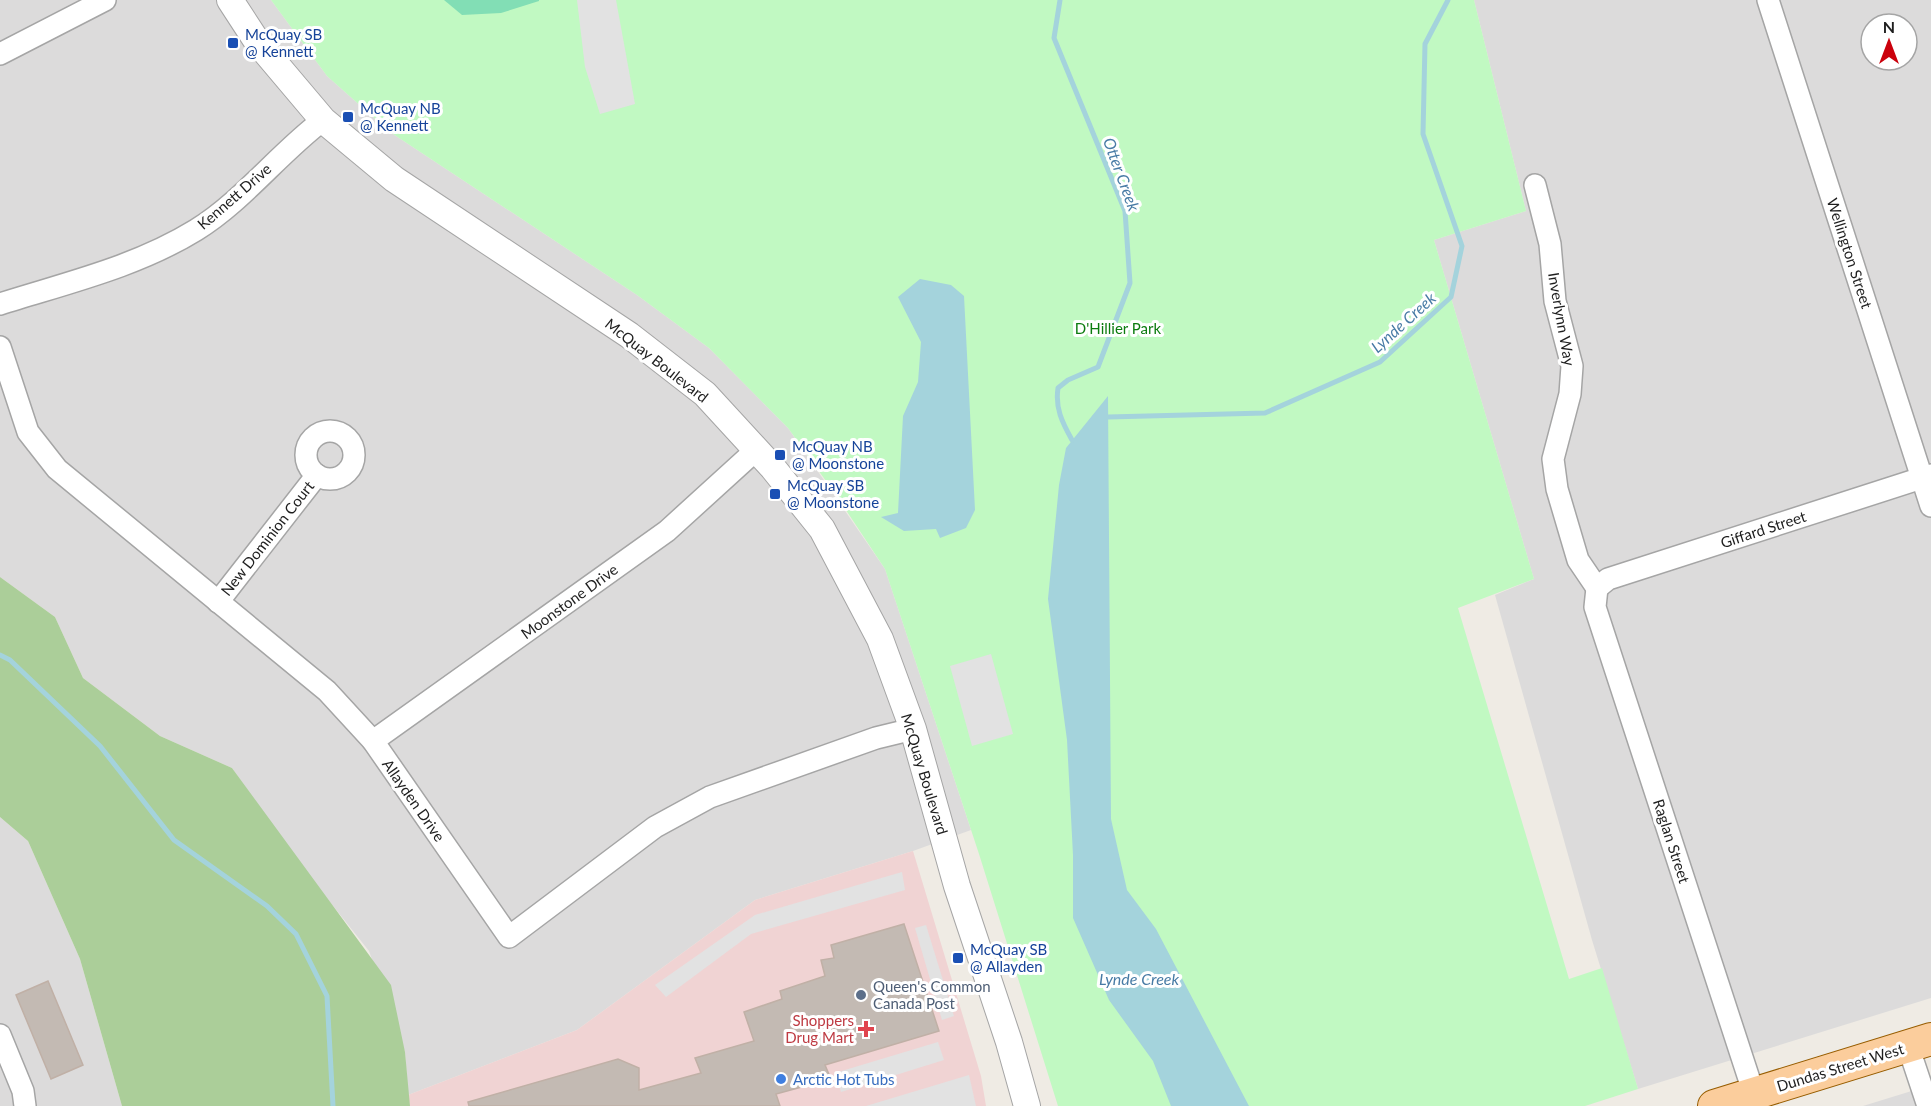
<svg xmlns="http://www.w3.org/2000/svg" width="1931" height="1106" font-family="Lato,sans-serif">
<rect width="100%" height="100%" fill="#efebe4"/>
<!-- residential -->
<g fill="#dcdbdb" fill-rule="evenodd">
<polygon points="0,0 271,0 327,76 390,132 637,295 709,348 788,428 885,569 971,830 913,851 755,900 577,1030 408,1095 405,1052 369,951 302,867 232,768 160,736 83,678 55,617 0,577"/>
<path d="M1474,0H1931V998L1638,1089L1592,940L1495,595L1534,579L1434,240L1526,211ZM1871,24H1907V60H1871Z"/>
<polygon points="0,817 28,841 80,959 122,1106 0,1106"/>
<polygon points="1931,1085 1931,1106 1863,1106"/>
</g>
<!-- commercial -->
<polygon fill="#f0d3d3" points="913,851 981,1076 986,1106 410,1106 408,1095 577,1030 755,900"/>
<!-- forest -->
<polygon fill="#abce99" points="0,577 55,617 83,678 160,736 232,768 391,985 405,1052 410,1106 122,1106 80,959 28,841 0,817"/>
<!-- park -->
<polygon fill="#c1f9c2" points="271,0 1474,0 1526,211 1434,240 1534,579 1458,608 1569,979 1602,968 1638,1089 1585,1106 1058,1106 979,854 885,569 836,495 788,428 709,348 637,295 390,132 327,76"/>
<!-- pitch -->
<polygon fill="#82deb5" points="444,0 539,0 539,1 501,13 462,15"/>
<!-- parking -->
<g fill="#e2e2e2">
<polygon points="577,0 616,0 635,104 600,114 585,67"/>
<polygon points="991,654 1013,734 972,746 950,666"/>
<polygon points="902,872 905,890 751,934 666,997 655,985 755,915"/>
<polygon points="926,925 954,1016 942,1020 915,928"/>
<polygon points="938,1042 944,1060 841,1092 835,1073"/>
<polygon points="969,1075 976,1106 866,1106"/>
</g>
<!-- water -->
<g fill="#a4d3dc">
<polygon points="920,279 951,285 964,296 975,510 966,528 940,538 936,529 904,531 881,517 898,513 903,416 918,382 921,342 898,297"/>
<polygon points="1108,396 1111,819 1127,890 1156,929 1249,1106 1171,1106 1153,1061 1109,1000 1073,918 1073,855 1067,740 1048,599 1059,485 1066,448"/>
</g>
<g fill="none" stroke-linecap="round" stroke-linejoin="round">
<!-- stream -->
<g stroke="#a4d3dc" stroke-width="5">
<path d="M1060,0L1054,38L1125,211L1130,283L1098,367L1068,380L1058,388C1055,408 1062,422 1072,440"/>
<polyline points="1108,417 1265,413 1380,362 1451,297 1462,246 1423,134 1425,44 1448,0"/>
<polyline points="0,655 10,660 100,746 174,840 267,906 296,934 327,996 333,1106"/>
</g>
</g>
<!-- building -->
<g fill="#c3bab3" stroke="#c0b0a6" stroke-width="1.5">
<polygon points="904,924 939,1031 825,1065 831,1079 776,1094 780,1106 469,1106 468,1102 618,1059 639,1068 639,1090 701,1073 695,1058 754,1041 744,1012 782,999 780,991 825,976 821,960 834,958 831,945"/>
<polygon points="48,981 83,1065 51,1079 16,995"/>
</g>
<g fill="none" stroke-linecap="round" stroke-linejoin="round">
<defs>
<g id="minor">
<polyline points="1768,0 1931,506"/>
<polyline points="0,54 105,0"/>
<polyline points="1535,185 1550,244 1555,301 1572,366 1570,394 1553,459 1557,489 1578,560 1597,588"/>
<path d="M0,304C66,283 136,267 196,230C243,201 278,154 323,120"/>
<polyline points="0,347 28,432 57,469 327,691 373,741 509,937 655,827 710,797 876,738 913,729"/>
<circle cx="330" cy="455" r="24"/>
<polyline points="1597,588 1595,607 1754,1094"/>
<polyline points="1597,588 1608,579 1931,475"/>
<polyline points="218,602 317,475"/>
<polyline points="373,741 667,531 756,450"/>
<polyline points="0,1035 23,1091 25,1106"/>
<polyline points="1908,1046 1928,1106"/>
</g>
<polyline id="tertiary" points="230,0 258,43 323,120 394,179 629,335 705,394 773,468 822,529 880,639 913,729 957,886 1009,1042 1027,1106"/>
<polyline id="primary" points="1714,1106 1931,1039"/>
</defs>
<!-- minor casing -->
<use href="#minor" stroke="#a5a5a5" stroke-width="24"/>
<!-- tertiary casing -->
<use href="#tertiary" stroke="#a5a5a5" stroke-width="28"/>
<!-- primary casing -->
<use href="#primary" stroke="#975d01" stroke-width="34"/>
<!-- minor -->
<use href="#minor" stroke="#fff" stroke-width="21"/>
<!-- tertiary -->
<use href="#tertiary" stroke="#fff" stroke-width="26"/>
<!-- primary -->
<use href="#primary" stroke="#fbcd9c" stroke-width="32"/>
</g>
<!-- markers -->
<g fill="#1a4fb4" stroke="#fff" stroke-width="2">
<rect x="227" y="37" width="12" height="12" rx="3"/>
<rect x="342" y="111" width="12" height="12" rx="3"/>
<rect x="774" y="449" width="12" height="12" rx="3"/>
<rect x="769" y="488" width="12" height="12" rx="3"/>
<rect x="952" y="952" width="12" height="12" rx="3"/>
</g>
<circle fill="#5c6f8a" stroke="#fff" stroke-width="2" cx="861" cy="995" r="6"/>
<path fill="#e0444e" stroke="#fff" stroke-width="2" d="M863 1020h6v6h6v6h-6v6h-6v-6h-6v-6h6z"/>
<circle fill="#3f7fe0" stroke="#fff" stroke-width="2" cx="781" cy="1079" r="6"/>
<g text-anchor="middle" dominant-baseline="central" stroke-width="6" stroke-linejoin="round" paint-order="stroke">
<!-- transit labels -->
<g font-size="15" fill="#164399" stroke="#fff" text-anchor="start">
<text x="245" y="34">McQuay SB<tspan x="245" dy="17">@ Kennett</tspan></text>
<text x="360" y="108">McQuay NB<tspan x="360" dy="17">@ Kennett</tspan></text>
<text x="792" y="446">McQuay NB<tspan x="792" dy="17">@ Moonstone</tspan></text>
<text x="787" y="485">McQuay SB<tspan x="787" dy="17">@ Moonstone</tspan></text>
<text x="970" y="949">McQuay SB<tspan x="970" dy="17">@ Allayden</tspan></text>
</g>
<!-- street labels -->
<g font-size="15" fill="#1e1e1e" stroke="#fff">
<text transform="translate(234 196) rotate(-41)">Kennett Drive</text>
<text transform="translate(1850 253) rotate(72)">Wellington Street</text>
<text transform="translate(1562 319) rotate(80)">Inverlynn Way</text>
<text transform="translate(657 360) rotate(38)">McQuay Boulevard</text>
<text transform="translate(1763 529) rotate(-18)">Giffard Street</text>
<text transform="translate(267 538) rotate(-52)">New Dominion Court</text>
<text transform="translate(569 601) rotate(-36)">Moonstone Drive</text>
<text transform="translate(925 774) rotate(73)">McQuay Boulevard</text>
<text transform="translate(414 800) rotate(55)">Allayden Drive</text>
<text transform="translate(1672 841) rotate(72)">Raglan Street</text>
<text transform="translate(1840 1067) rotate(-17)">Dundas Street West</text>
</g>
<!-- park labels -->
<g font-size="15" fill="#0c7c0f" stroke="#fff">
<text x="1118" y="328">D'Hillier Park</text>
</g>
<!-- service labels -->
<g font-size="15" fill="#4e5e75" stroke="#fff" text-anchor="start">
<text x="873" y="986">Queen's Common<tspan x="873" dy="17">Canada Post</tspan></text>
</g>
<!-- health labels -->
<g font-size="15" fill="#be3a42" stroke="#fff" text-anchor="end">
<text x="854" y="1020">Shoppers<tspan x="854" dy="17">Drug Mart</tspan></text>
</g>
<!-- shop labels -->
<g font-size="15" fill="#366cbe" stroke="#fff" text-anchor="start">
<text x="793" y="1079">Arctic Hot Tubs</text>
</g>
<!-- water labels -->
<g font-size="16" font-style="italic" fill="#487ba5" stroke="#fff">
<text transform="translate(1122 174) rotate(70)">Otter Creek</text>
<text transform="translate(1403 322) rotate(-42)">Lynde Creek</text>
<text x="1139" y="978">Lynde Creek</text>
</g>
</g>
<!-- north arrow -->
<g transform="translate(1889 42)"><circle r="28" fill="#ffffff" stroke="#a5a5a5" stroke-width="1.5"/>
<path d="M0-4.5L10 22L0 15L-10 22Z" fill="#cb010c"/>
<text y="-9" font-size="16" font-weight="bold" text-anchor="middle" fill="#1e1e1e">N</text>
</g>
</svg>
